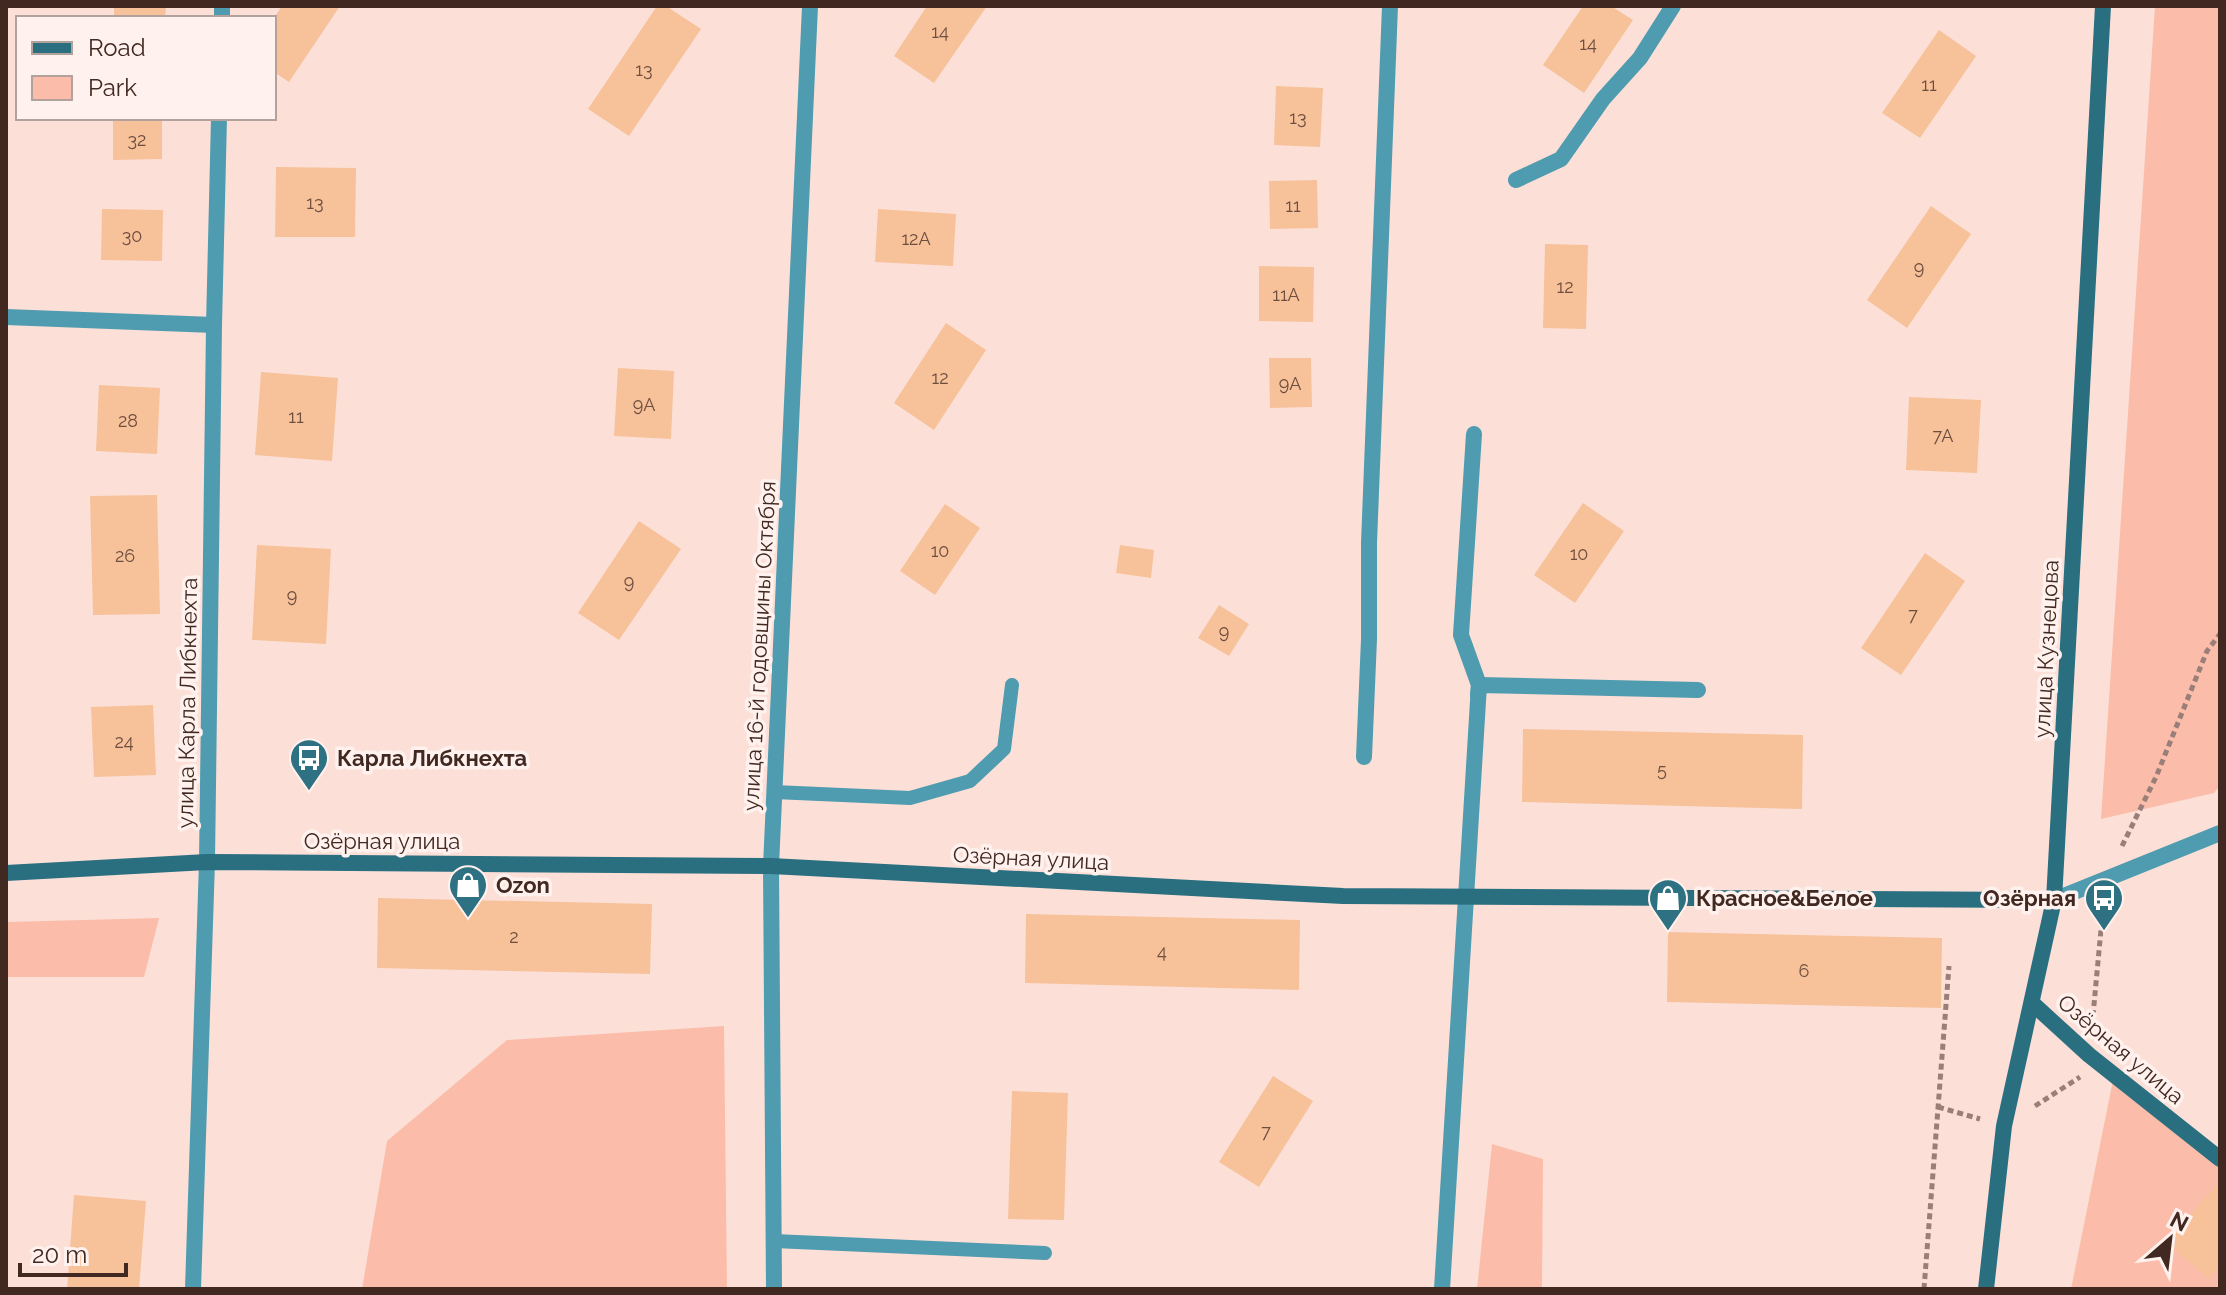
<svg xmlns="http://www.w3.org/2000/svg" width="2226" height="1295" font-family="Raleway,sans-serif">
<rect width="100%" height="100%" fill="#fce0d8"/>
<!-- green -->
<g fill="#fbbdaa">
<polygon points="2155,6 2220,6 2220,786 2214,793 2101,819"/>
<polygon points="159,918 144,977 6,977 6,922"/>
<polygon points="724,1026 727,1289 362,1289 387,1141 507,1040"/>
<polygon points="2114,1075 2220,1155 2220,1289 2071,1289"/>
<polygon points="1492,1144 1543,1159 1542,1289 1477,1289"/>
</g>
<!-- building -->
<g fill="#f7c19a">
<polygon points="282,6 340,6 289,82 274,72 274,18"/>
<polygon points="657,6 666,6 701,29 629,136 588,109"/>
<polygon points="927,6 987,6 934,83 894,56"/>
<polygon points="1583,6 1611,6 1633,20 1584,93 1543,65"/>
<polygon points="114,7 166,8 165,18 114,18"/>
<polygon points="1939,30 1976,56 1920,138 1882,113"/>
<polygon points="1276,86 1323,88 1320,147 1274,145"/>
<polygon points="113,118 162,118 162,159 113,160"/>
<polygon points="276,167 356,168 355,237 275,237"/>
<polygon points="1317,180 1318,228 1270,229 1269,181"/>
<polygon points="1931,206 1971,234 1907,328 1867,300"/>
<polygon points="102,209 163,210 162,261 101,260"/>
<polygon points="878,209 956,214 953,266 875,262"/>
<polygon points="1545,244 1588,245 1586,329 1543,328"/>
<polygon points="1259,266 1314,267 1313,322 1259,321"/>
<polygon points="946,323 986,350 934,430 894,403"/>
<polygon points="1269,358 1311,358 1312,407 1270,408"/>
<polygon points="618,368 674,371 671,439 614,436"/>
<polygon points="261,372 338,378 332,461 255,455"/>
<polygon points="99,385 160,388 157,454 96,451"/>
<polygon points="1909,397 1981,400 1977,473 1906,470"/>
<polygon points="157,495 160,614 93,615 90,496"/>
<polygon points="1583,503 1624,531 1575,603 1534,575"/>
<polygon points="945,504 980,528 935,595 900,571"/>
<polygon points="639,521 681,549 619,640 578,613"/>
<polygon points="257,545 331,549 326,644 252,640"/>
<polygon points="1120,545 1154,550 1151,578 1116,573"/>
<polygon points="1925,553 1965,581 1901,675 1861,648"/>
<polygon points="1219,605 1249,624 1229,656 1198,638"/>
<polygon points="153,705 156,775 94,777 91,707"/>
<polygon points="1523,729 1803,735 1802,809 1522,802"/>
<polygon points="378,898 652,904 650,974 377,968"/>
<polygon points="1026,914 1300,920 1299,990 1025,983"/>
<polygon points="1668,932 1942,938 1941,1008 1667,1002"/>
<polygon points="1273,1076 1313,1101 1259,1187 1219,1162"/>
<polygon points="1012,1091 1068,1093 1064,1220 1008,1219"/>
<polygon points="2218,1183 2220,1185 2220,1266 2209,1279 2166,1242"/>
<polygon points="74,1195 146,1201 139,1289 67,1289"/>
</g>
<g fill="none" stroke-linecap="round" stroke-linejoin="round">
<!-- path -->
<g stroke="#9a7f78" stroke-width="5" stroke-dasharray="6 4" stroke-linecap="butt">
<polyline points="2122,846 2156,777 2207,651 2220,634"/>
<polyline points="2092,1026 2103,908"/>
<polyline points="2035,1106 2080,1077"/>
<polyline points="1938,1107 1980,1119"/>
<polyline points="1924,1289 1949,966"/>
</g>
<!-- lane -->
<g stroke="#4f9baf" stroke-width="14">
<polyline points="774,792 910,798 970,781 1004,749 1012,685"/>
<polyline points="774,1241 1045,1253"/>
</g>
<!-- street -->
<g stroke="#4f9baf" stroke-width="16">
<polyline points="222,18 222,6"/>
<polyline points="1516,180 1561,159 1603,99 1640,58 1673,6"/>
<polyline points="6,317 214,325"/>
<polyline points="1474,434 1461,635 1479,685 1478,695"/>
<polyline points="1364,757 1369,639 1369,543 1390,6"/>
<polyline points="2054,900 2220,833"/>
<polyline points="193,1289 207,862 214,325 219,118"/>
<polyline points="774,1289 771,866 810,6"/>
<polyline points="1442,1289 1479,685 1698,690"/>
</g>
<!-- secondary -->
<g stroke="#2a6f80" stroke-width="16">
<polyline points="6,873 207,862 771,866 1343,896 2054,900"/>
<polyline points="2032,1003 2089,1055 2220,1159"/>
<polyline points="1986,1289 2004,1126 2054,900 2103,6"/>
</g>
</g>
<!-- icons -->
<defs>
<symbol id="bus-pin" viewBox="-11 -11 22 30"><path d="M0 17L-7.5 6A9.5 9.5 0 1 1 7.5 6Z" fill="#2e7182" stroke="#fff1ed"/><path d="M-5-6H5V4H4V6H2V4H-2V6H-4V4H-5ZM-3.5-4V0h7V-4ZM-3.5 1.2v1.5H-2V1.2ZM2 1.2v1.5H3.5V1.2Z" fill="#fff"/></symbol>
<symbol id="shop-pin" viewBox="-11 -11 22 30"><path d="M0 17L-7.5 6A9.5 9.5 0 1 1 7.5 6Z" fill="#2e7182" stroke="#fff1ed"/><path d="M-5-2.5h2.3a2.7 3.5 0 0 1 5.4 0H5L5.5 6h-11ZM-1.5-2.5h3a1.5 2.3 0 0 0-3 0Z" fill="#fff"/></symbol>
</defs>
<g fill-rule="evenodd">
<use href="#bus-pin" x="287" y="736" width="44" height="60"/>
<use href="#shop-pin" x="446" y="863" width="44" height="60"/>
<use href="#shop-pin" x="1646" y="876" width="44" height="60"/>
<use href="#bus-pin" x="2082" y="876" width="44" height="60"/>
</g>
<g text-anchor="middle" dominant-baseline="central" stroke-width="7" stroke-linejoin="round" paint-order="stroke">
<!-- number labels -->
<g font-size="18" fill="#6e4e3f">
<text x="940" y="31">14</text>
<text x="1588" y="43">14</text>
<text x="644" y="69">13</text>
<text x="1929" y="84">11</text>
<text x="1298" y="117">13</text>
<text x="137" y="139">32</text>
<text x="315" y="202">13</text>
<text x="1293" y="205">11</text>
<text x="132" y="235">30</text>
<text x="916" y="238">12А</text>
<text x="1919" y="267">9</text>
<text x="1565" y="286">12</text>
<text x="1286" y="294">11А</text>
<text x="940" y="377">12</text>
<text x="1290" y="383">9А</text>
<text x="644" y="404">9А</text>
<text x="296" y="416">11</text>
<text x="128" y="420">28</text>
<text x="1943" y="435">7А</text>
<text x="940" y="550">10</text>
<text x="1579" y="553">10</text>
<text x="125" y="555">26</text>
<text x="629" y="581">9</text>
<text x="292" y="595">9</text>
<text x="1913" y="614">7</text>
<text x="1224" y="631">9</text>
<text x="124" y="741">24</text>
<text x="1662" y="769">5</text>
<text x="514" y="936">2</text>
<text x="1162" y="951">4</text>
<text x="1804" y="970">6</text>
<text x="1266" y="1131">7</text>
</g>
<!-- street labels -->
<g font-size="22" fill="#412821" stroke="#fff1ed">
<text transform="translate(759 646) rotate(-87)">улица 16-й годовщины Октября</text>
<text transform="translate(2046 649) rotate(-87)">улица Кузнецова</text>
<text transform="translate(187 703) rotate(-89)">улица Карла Либкнехта</text>
<text x="382" y="841">Озёрная улица</text>
<text transform="translate(1031 858) rotate(3)">Озёрная улица</text>
<text transform="translate(2121 1049) rotate(40)">Озёрная улица</text>
</g>
<!-- poi labels -->
<g font-size="22" font-weight="bold" fill="#412821" stroke="#fff1ed" text-anchor="start">
<text x="337" y="758">Карла Либкнехта</text>
<text x="496" y="885">Ozon</text>
<text x="1696" y="898">Красное&amp;Белое</text>
<text x="2076" y="898" text-anchor="end">Озёрная</text>
</g>
</g>
<!-- border -->
<rect width="2226" height="1295" fill="none" stroke="#412821" stroke-width="16"/>
<!-- legend -->
<rect x="16" y="16" width="260" height="104" fill="#fff1ed" stroke="#b3a19b" stroke-width="2"/>
<rect x="32" y="42" width="40" height="12" fill="#2a6f80" stroke="#b3a19b" stroke-width="2"/>
<text x="88" y="56" font-size="24" fill="#412821">Road</text>
<rect x="32" y="76" width="40" height="24" fill="#fbbdaa" stroke="#b3a19b" stroke-width="2"/>
<text x="88" y="96" font-size="24" fill="#412821">Park</text>
<!-- north arrow -->
<g transform="translate(2170 1239) rotate(28)" stroke="#fff1ed" stroke-width="6" paint-order="stroke">
<path d="M0-6L14 30L0 20L-14 30Z" fill="#412821"/>
<text y="-12" font-size="22" font-weight="bold" text-anchor="middle" fill="#412821">N</text>
</g>
<!-- scale -->
<path d="M20 1263v12h106v-12" fill="none" stroke="#412821" stroke-width="4"/>
<text x="32" y="1263" font-size="24" fill="#412821" stroke="#fff1ed" stroke-width="6" paint-order="stroke">20 m</text>
</svg>
